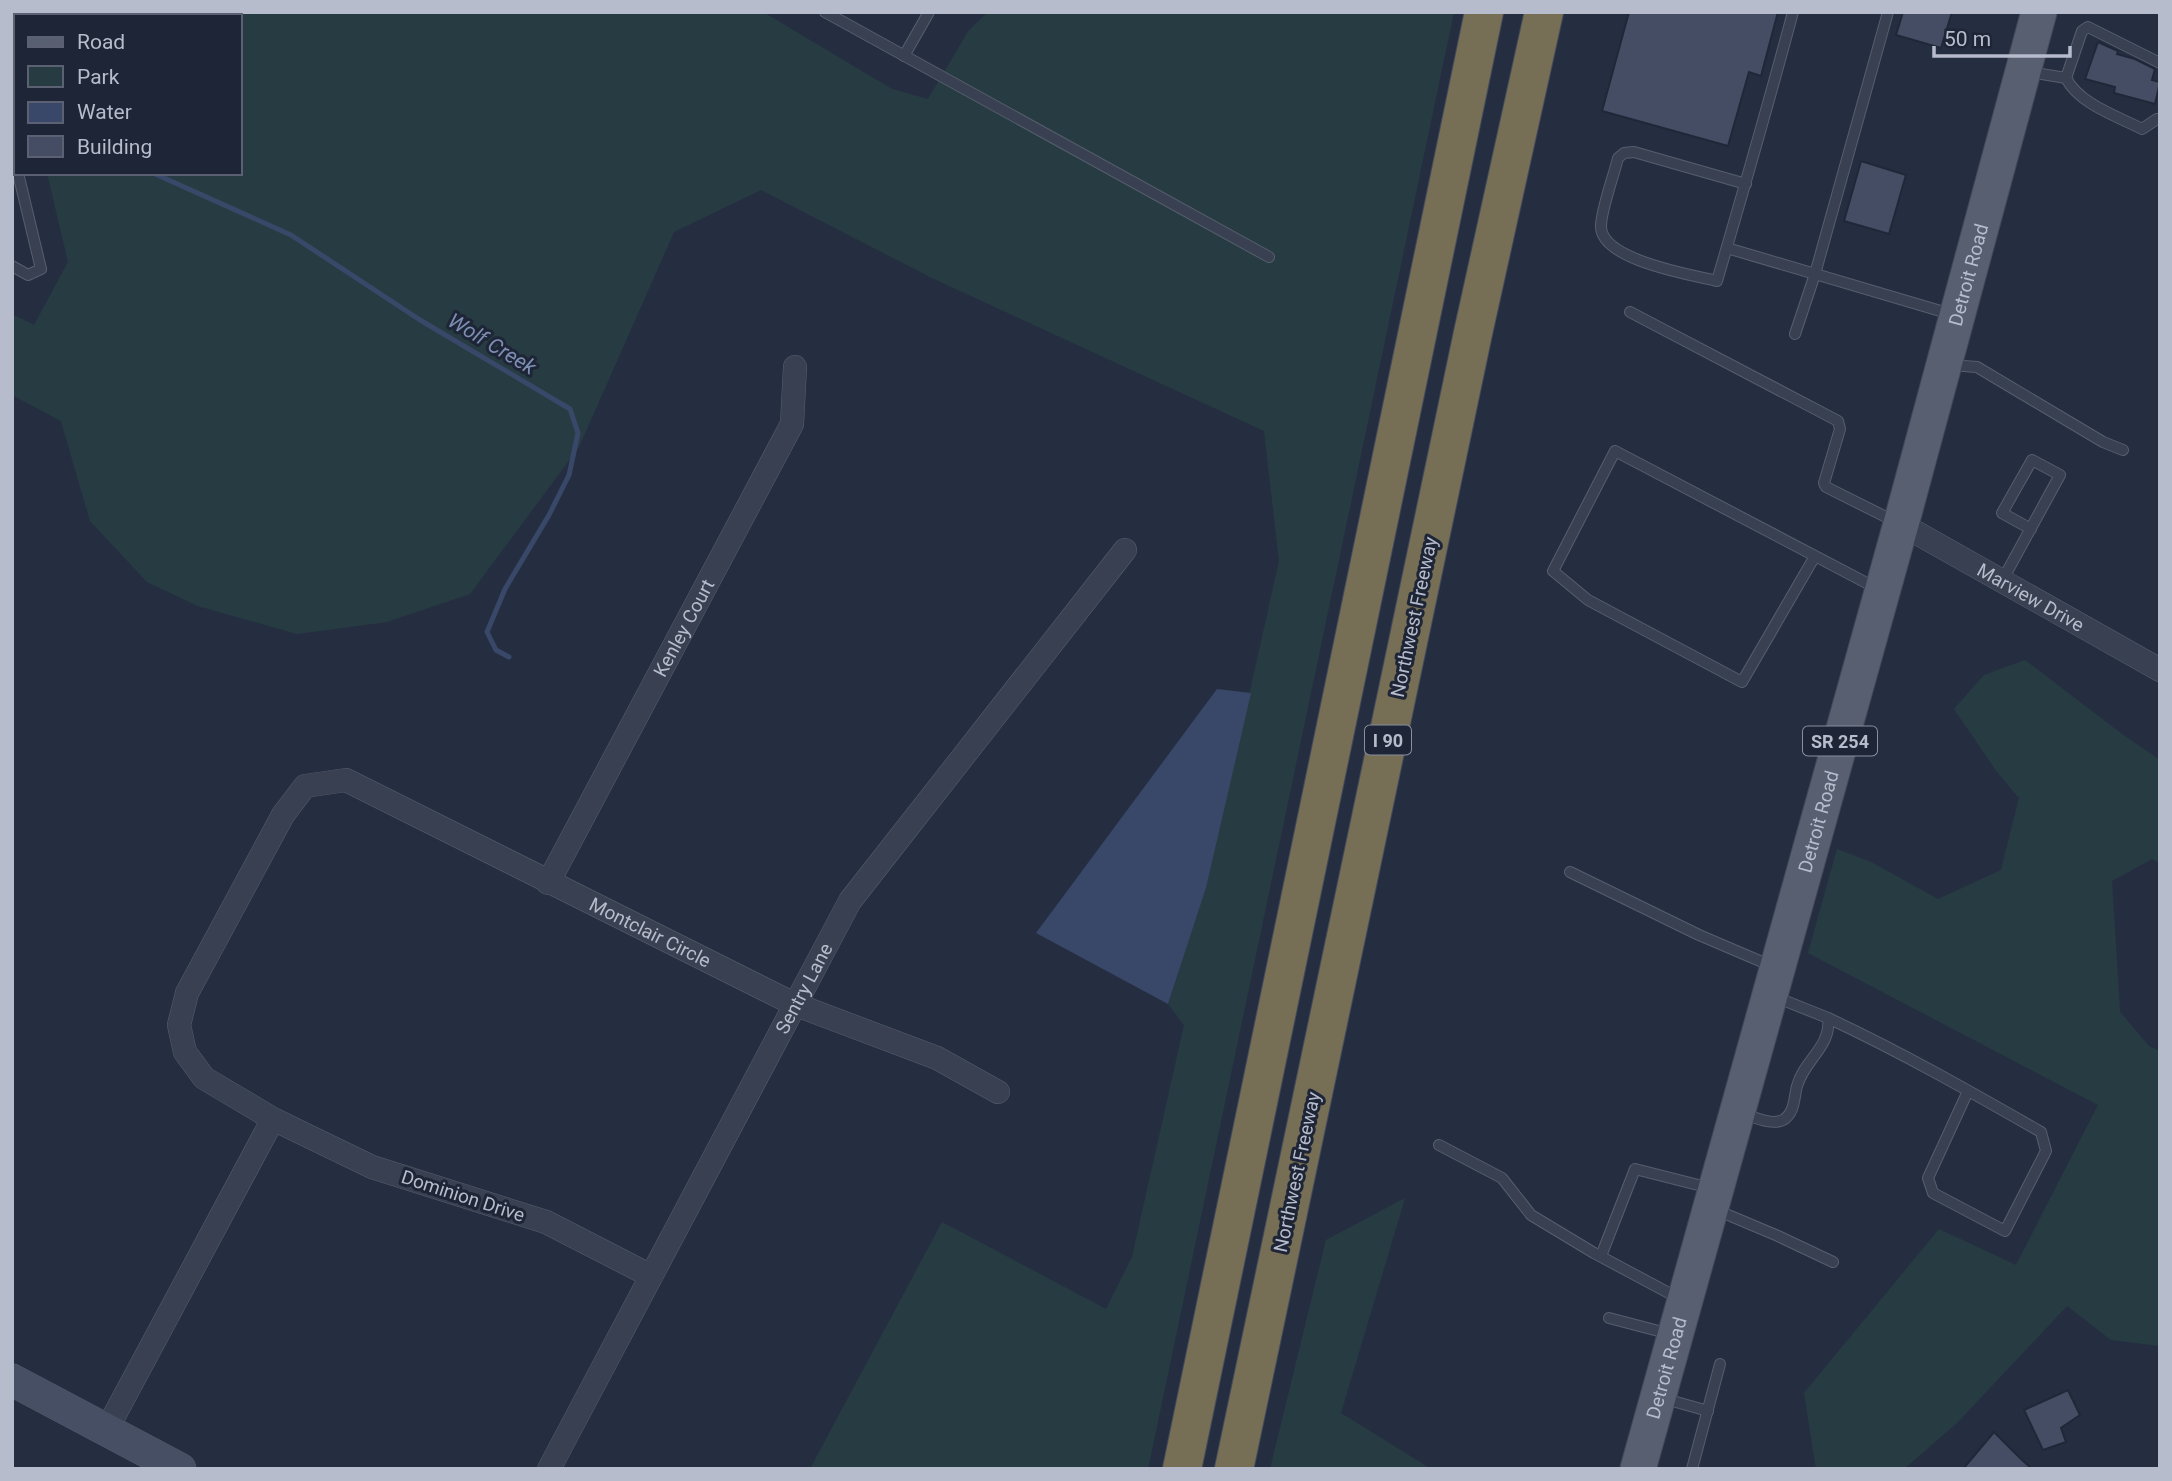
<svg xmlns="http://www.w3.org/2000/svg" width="2172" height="1481" font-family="Roboto,sans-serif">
<rect width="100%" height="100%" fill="#252e41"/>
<!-- green -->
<g fill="#273c42">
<polygon points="12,12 763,12 892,89 928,99 969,30 988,12 1454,12 1148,1469 810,1469 942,1222 1106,1309 1132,1257 1184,1025 1168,1004 1206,888 1279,561 1264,431 932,278 761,190 674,232 579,447 470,594 387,622 297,634 198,606 147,582 90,521 61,421 12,395 12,314 34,325 68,262 47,173 240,173 240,16 16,16 16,122 12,120"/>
<polygon points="2025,660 2122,734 2160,760 2160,863 2152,859 2112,881 2120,1012 2149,1046 2160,1051 2160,1346 2111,1340 2067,1306 1958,1422 1904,1469 1816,1469 1804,1393 1939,1229 2016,1265 2098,1105 1808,953 1837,849 1871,862 1938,899 2001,870 2019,798 1997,772 1954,709 1984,675"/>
<polygon points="1405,1198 1341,1413 1431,1469 1270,1469 1326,1240"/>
</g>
<!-- water -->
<polygon fill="#394769" points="1217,689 1251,693 1206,888 1168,1004 1036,933"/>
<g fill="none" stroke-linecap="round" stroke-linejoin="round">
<!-- stream -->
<g stroke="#394769" stroke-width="5">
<polyline points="12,107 16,109"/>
<polyline points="153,173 291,235 420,320 570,409 578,433 569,475 549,515 505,589 487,632 496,650 509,657"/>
</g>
</g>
<!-- building -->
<g fill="#444d63" stroke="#202738" stroke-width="2">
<polygon points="1629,12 1778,12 1761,76 1749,72 1728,146 1602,111"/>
<polygon points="1903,12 1952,12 1941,48 1896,35"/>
<polygon points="2098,42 2118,51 2117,54 2135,59 2155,69 2152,80 2160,82 2155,104 2114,93 2115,87 2085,79"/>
<polygon points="1861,161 1906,175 1889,234 1844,221"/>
<polygon points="2068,1390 2080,1415 2061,1428 2066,1442 2043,1450 2024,1410"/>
<polygon points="1994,1432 2020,1458 2032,1469 1963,1469"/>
</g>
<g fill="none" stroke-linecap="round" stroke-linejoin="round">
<defs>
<g id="lane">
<polyline points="825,12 1269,257"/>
<polyline points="904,56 929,12"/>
<polyline points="2029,72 2066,78 2082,31 2088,27 2160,63"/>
<path d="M2066,78C2079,104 2117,116 2142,129L2157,119L2160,120"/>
<polyline points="12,151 16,166"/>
<path d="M1746,184L1634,152L1624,153L1618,158C1614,175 1601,210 1601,226C1600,260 1692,275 1717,281C1743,192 1769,102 1793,12"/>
<polyline points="1727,248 1954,315"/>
<polyline points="12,266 28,275 41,269 18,173"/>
<polyline points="1630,312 1838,421 1840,429 1824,483 1826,487 1898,523"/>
<polyline points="1795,334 1815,274 1888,12"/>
<polyline points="1950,365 1977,367 2103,442 2123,450"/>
<polyline points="1815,556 1742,682 1588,600 1553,571 1615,451 1878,589"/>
<polyline points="2002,581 2060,475 2032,460 2002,513 2031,529"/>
<polyline points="1570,872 1699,935 1774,967"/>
<path d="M1828,1018C1901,1052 1971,1092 2041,1132L2046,1151L2005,1231L1933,1193L1928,1178L1968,1091"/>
<path d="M1741,1113C1752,1116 1771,1126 1783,1120C1795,1113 1794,1097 1797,1086C1804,1060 1832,1046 1828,1018L1773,996"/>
<polyline points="1439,1145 1502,1178 1531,1215 1594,1253 1680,1299"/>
<polyline points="1714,1209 1778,1236 1833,1262"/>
<polyline points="1601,1256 1635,1169 1710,1188"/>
<polyline points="1609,1318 1670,1334"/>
<polyline points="1662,1398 1708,1411"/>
<polyline points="1692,1469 1720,1364"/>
</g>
<g id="street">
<path id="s1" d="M1901,524L2160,670"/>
<path id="s2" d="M548,883L792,424L795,367"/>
<path id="s3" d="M651,1276L546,1222L372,1167L273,1119L204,1078L185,1052L179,1025L187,993L283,815L305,786L346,780L794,1004L937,1058L998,1092"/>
<polyline points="107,1429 273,1119"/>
<path id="s4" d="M549,1469L850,901L1125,550"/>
</g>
<polyline id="secondary" points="12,1380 180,1469"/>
<g id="primary">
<path id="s5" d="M1638,1469L1901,524L2039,12"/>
</g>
<g id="highway">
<polyline points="1182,1469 1484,12"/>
<polyline points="1234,1469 1473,333 1544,12"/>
</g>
</defs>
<!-- lane casing -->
<use href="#lane" stroke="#575e6e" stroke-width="12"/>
<!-- street casing -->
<use href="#street" stroke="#575e6e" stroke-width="24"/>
<!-- secondary casing -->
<use href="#secondary" stroke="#575e6e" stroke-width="33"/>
<!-- primary casing -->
<use href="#primary" stroke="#43495a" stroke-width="37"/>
<!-- highway casing -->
<use href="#highway" stroke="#444b5b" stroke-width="40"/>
<!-- lane -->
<use href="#lane" stroke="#394051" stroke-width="10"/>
<!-- street -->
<use href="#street" stroke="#394051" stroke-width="23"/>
<!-- secondary -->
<use href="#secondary" stroke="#474f64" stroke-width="32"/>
<!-- primary -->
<use href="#primary" stroke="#575f71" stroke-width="35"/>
<!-- highway -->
<use href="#highway" stroke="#776e56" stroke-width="38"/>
</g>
<g text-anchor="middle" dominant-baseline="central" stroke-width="6" stroke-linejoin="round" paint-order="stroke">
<!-- shield labels -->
<g fill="#1e2536" stroke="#888f9e" stroke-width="2">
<rect x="1365" y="725.5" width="46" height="29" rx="5"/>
<rect x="1803" y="726.5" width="74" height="29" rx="5"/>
</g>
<g font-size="18" font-weight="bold" fill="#b6bccb">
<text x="1388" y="740">I 90</text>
<text x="1840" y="741">SR 254</text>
</g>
<!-- street labels -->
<g font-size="19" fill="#b6bccb" stroke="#1e2536">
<text stroke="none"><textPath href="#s5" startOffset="1239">Detroit Road</textPath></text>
<text stroke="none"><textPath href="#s1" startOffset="149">Marview Drive</textPath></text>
<text transform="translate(1414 617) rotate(-78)">Northwest Freeway</text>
<text stroke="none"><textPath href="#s2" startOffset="289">Kenley Court</textPath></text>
<text stroke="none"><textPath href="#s5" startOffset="672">Detroit Road</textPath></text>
<text stroke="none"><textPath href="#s3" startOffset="1204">Montclair Circle</textPath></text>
<text stroke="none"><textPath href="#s4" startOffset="544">Sentry Lane</textPath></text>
<text transform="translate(1297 1172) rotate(-78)">Northwest Freeway</text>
<text transform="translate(463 1196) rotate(18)">Dominion Drive</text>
<text stroke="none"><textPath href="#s5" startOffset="105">Detroit Road</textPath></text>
</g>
<!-- water labels -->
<g font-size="21" font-style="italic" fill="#7d8eb3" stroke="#1e2536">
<text transform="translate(492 344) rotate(31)">Wolf Creek</text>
</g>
</g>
<!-- border -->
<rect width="2172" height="1481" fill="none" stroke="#b6bccb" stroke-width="28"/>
<!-- legend -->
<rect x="14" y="14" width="228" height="161" fill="#1e2536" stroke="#5b6172" stroke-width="2"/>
<rect x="28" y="37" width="35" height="10" fill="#575f71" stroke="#5b6172" stroke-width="2"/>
<text x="77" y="49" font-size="21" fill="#b6bccb">Road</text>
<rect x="28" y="66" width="35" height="21" fill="#273c42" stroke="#5b6172" stroke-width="2"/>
<text x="77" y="84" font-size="21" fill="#b6bccb">Park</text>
<rect x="28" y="102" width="35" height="21" fill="#394769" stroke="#5b6172" stroke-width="2"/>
<text x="77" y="119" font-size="21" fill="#b6bccb">Water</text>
<rect x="28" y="136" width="35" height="21" fill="#444d63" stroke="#5b6172" stroke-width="2"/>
<text x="77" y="154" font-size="21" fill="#b6bccb">Building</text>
<!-- scale -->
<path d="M1934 46v10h136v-10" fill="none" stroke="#b6bccb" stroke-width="3.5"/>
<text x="1944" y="46" font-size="21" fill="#b6bccb" stroke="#1e2536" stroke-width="5" paint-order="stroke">50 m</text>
</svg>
